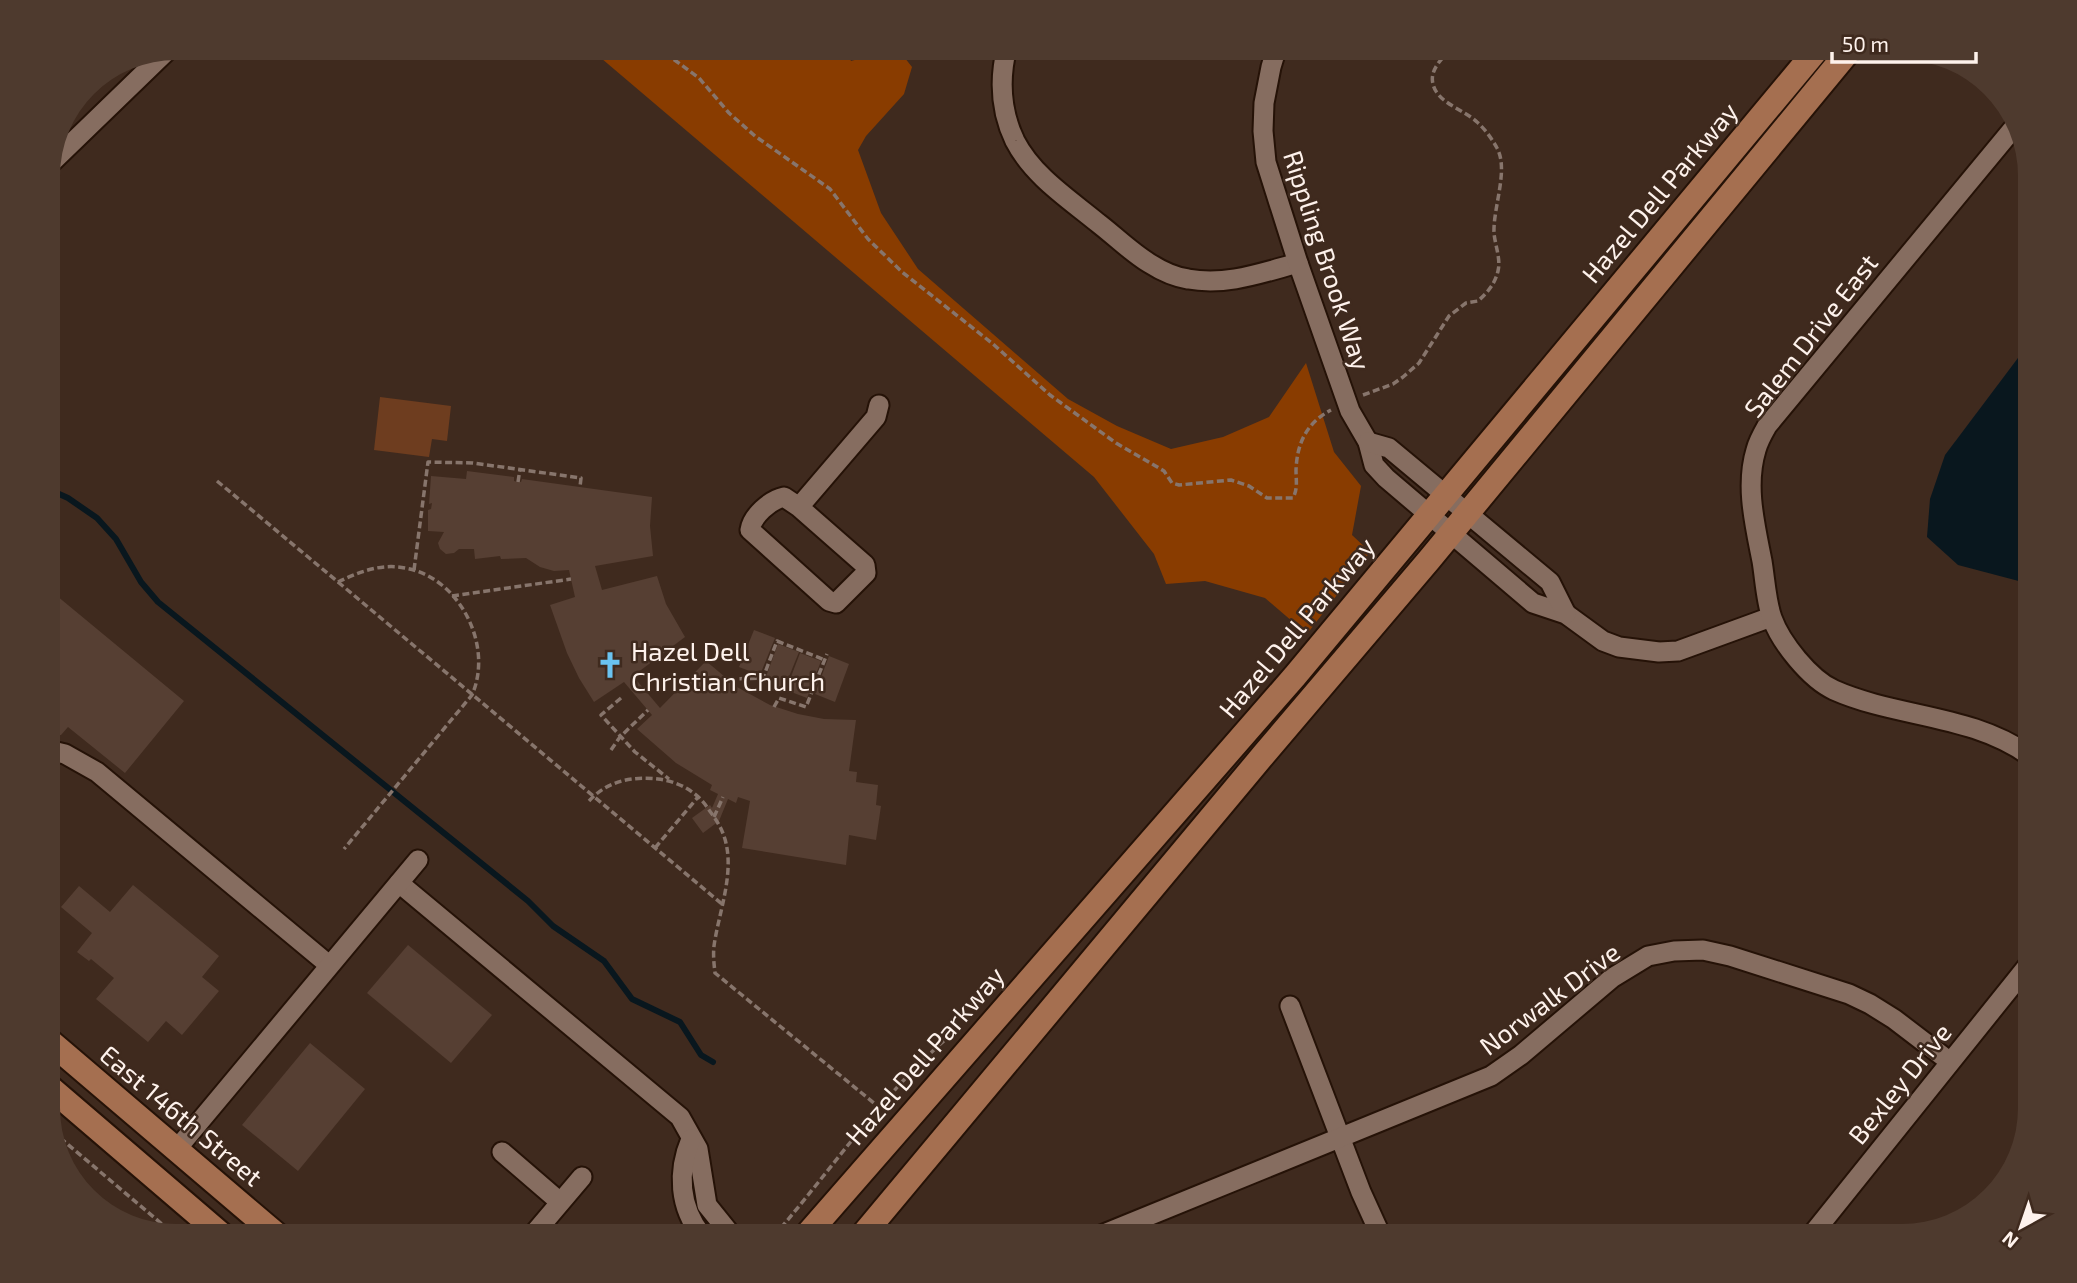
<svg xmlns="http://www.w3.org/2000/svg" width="2077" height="1283" font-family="'Exo 2',sans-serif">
<rect width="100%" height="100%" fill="#3f2a1e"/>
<!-- green -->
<polygon fill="#6e3d1f" points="380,397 451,406 447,441 432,439 429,457 374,450"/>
<!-- forest -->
<polygon fill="#893c00" points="588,47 844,47 851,61 897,48 912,67 904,94 866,136 858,150 881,213 918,269 1068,399 1117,426 1171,449 1223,437 1269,417 1306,363 1334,452 1361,486 1352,535 1370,552 1307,634 1265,598 1205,581 1166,584 1154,554 1094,477"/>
<!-- water -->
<polygon fill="#09171e" points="2030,342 2030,584 1958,565 1927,537 1930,499 1945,455"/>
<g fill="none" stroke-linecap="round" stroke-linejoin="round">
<!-- stream -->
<polyline stroke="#09171e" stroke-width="6" points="48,489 68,498 97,518 116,539 141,582 158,602 528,901 553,926 604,961 632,999 680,1022 701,1055 713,1062"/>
</g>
<!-- building -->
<g fill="#563f33">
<polygon points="467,471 514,477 514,481 518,482 521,482 522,479 652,497 650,526 653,556 595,566 602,590 657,576 666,604 685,637 633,676 660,708 706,661 737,687 770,705 798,714 824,719 856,720 849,771 857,772 856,782 878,785 876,805 881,806 876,840 849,835 846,865 742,848 750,801 738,797 736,803 728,799 719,821 703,833 692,818 710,805 712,808 718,794 710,790 712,785 676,763 637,729 652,715 624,682 594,702 579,678 567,653 550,605 575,597 569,570 554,571 540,567 526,558 501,559 500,556 475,559 474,549 459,549 454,553 446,554 440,549 438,543 444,532 428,531 428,510 431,509 432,503 429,504 431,476 466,479"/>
<polygon points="51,591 184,701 125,773 68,727 61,735 48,736 48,595"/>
<polygon points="754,630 775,638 760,675 739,667"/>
<polygon points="778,644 799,652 784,689 764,682"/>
<polygon points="800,653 821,661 807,698 786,690"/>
<polygon points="829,656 849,664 835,702 815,694"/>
<polygon points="133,885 219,956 202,977 219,991 182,1035 166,1021 148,1042 96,999 114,978 91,959 89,961 77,952 92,933 61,907 79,886 110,912"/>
<polygon points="408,945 492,1015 451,1063 367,993"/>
<polygon points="310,1043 365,1089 298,1171 242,1125"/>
</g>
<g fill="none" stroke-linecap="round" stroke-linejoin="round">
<defs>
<g id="minor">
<path d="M1007,47C999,79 1001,112 1015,141C1033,176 1069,199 1098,223C1115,236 1131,252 1149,263C1160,270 1174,277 1188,279C1226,286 1261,273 1298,263"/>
<polyline points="1277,47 1271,67 1264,103 1263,131 1266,162 1298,263 1350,411 1368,442 1374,465 1386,478 1533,603 1566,614 1603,641 1619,647 1659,652 1678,651 1771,617"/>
<path d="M2016,125L1767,426C1763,433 1758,442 1756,450C1745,486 1755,525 1762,561C1765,579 1766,601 1772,618C1781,643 1810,679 1834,690C1897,718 1972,714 2030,756"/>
<polyline points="48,166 170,48"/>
<polyline points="1368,442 1389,448 1550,582 1566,614"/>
<path d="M799,507L865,565L866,573L836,603L829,601L750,530C752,516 770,500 784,497L799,507L876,417L879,405"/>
<polyline points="48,750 65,754 97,772 329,965"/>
<polyline points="399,883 680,1117 698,1149 707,1205 732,1236"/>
<polyline points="1290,1006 1361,1192 1381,1236"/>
<path d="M691,1139C677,1172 679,1207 702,1236"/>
<polyline points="176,1150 418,860"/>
<polyline points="502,1152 560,1202"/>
<polyline points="532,1236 582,1177"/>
<polyline points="1099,1236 1491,1076 1521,1055 1612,978 1648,956 1674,951 1703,950 1730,956 1849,994 1870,1004 1894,1019 1949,1061"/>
<polyline points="1811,1236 2030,963"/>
</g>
<g id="major">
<polyline points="48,1040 278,1236"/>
<polyline points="48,1086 223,1236"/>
<polyline points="806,1236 1295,676 1819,47"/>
<polyline points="862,1236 1265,753 1429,560 1852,47"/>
</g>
</defs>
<!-- minor casing -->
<use href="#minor" stroke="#251207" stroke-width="23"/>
<!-- major casing -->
<use href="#major" stroke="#251207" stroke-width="28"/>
<!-- path -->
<g stroke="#87756c" stroke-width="3.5" stroke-dasharray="7 3.5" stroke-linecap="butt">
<path d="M657,47L699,78L729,113L755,136L830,189L868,239L902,272L993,344L1050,395L1116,443L1164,471L1172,483L1179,485L1231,480L1249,486L1267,498H1293C1298,488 1296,481 1296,470C1297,444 1306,423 1331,410"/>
<path d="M1363,395L1393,384L1403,377L1419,363L1449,316L1466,303L1478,301C1487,293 1495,284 1498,271C1501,259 1495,245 1494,233C1493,207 1509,170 1497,148C1492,139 1485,129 1477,122C1465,110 1437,103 1433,84C1429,69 1444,57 1452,47"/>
<path d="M217,481L338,582C359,572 381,563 405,568C459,577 494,645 472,695L344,849"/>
<polyline points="518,482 520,469"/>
<polyline points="414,570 428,462 473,463 581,478 580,487"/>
<polyline points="338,582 722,904"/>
<polyline points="452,596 571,579"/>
<polyline points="730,682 734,679 763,678 777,641 825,660"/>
<polyline points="621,698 601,715 635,752 669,779"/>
<polyline points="774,707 779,698 806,707 827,654"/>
<polyline points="611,750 620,737 648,710"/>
<path d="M589,801C607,781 632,776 658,779C677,781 696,791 707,807C711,813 716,819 719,825C740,862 719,909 714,946C713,955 714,964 715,973L880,1108"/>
<polyline points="714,817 723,797"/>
<polyline points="655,848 698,797"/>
<polyline points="48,1013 54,1019"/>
<polyline points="52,1131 176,1236"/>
<polyline points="297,1226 309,1236"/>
<path d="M774,1236C833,1168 884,1091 953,1033"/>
</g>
<!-- minor -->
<use href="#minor" stroke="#866d60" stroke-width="19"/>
<!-- major -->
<use href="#major" stroke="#a56f50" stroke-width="24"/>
</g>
<!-- icons -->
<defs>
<symbol id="church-bare" viewBox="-9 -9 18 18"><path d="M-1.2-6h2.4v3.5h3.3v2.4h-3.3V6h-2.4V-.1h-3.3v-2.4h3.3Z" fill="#6ac3f1" stroke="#3f2a1e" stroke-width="2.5" paint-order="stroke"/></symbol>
</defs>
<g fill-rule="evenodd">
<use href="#church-bare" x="591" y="646" width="38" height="38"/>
</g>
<g text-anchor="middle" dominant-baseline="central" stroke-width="5" stroke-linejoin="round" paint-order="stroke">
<!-- street labels -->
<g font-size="26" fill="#fef2ec" stroke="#3f2a1e">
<text transform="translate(1659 192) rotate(-50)">Hazel Dell Parkway</text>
<text transform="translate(1328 260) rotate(72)">Rippling Brook Way</text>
<text transform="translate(1810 335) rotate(-52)">Salem Drive East</text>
<text transform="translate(1296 627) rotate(-50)">Hazel Dell Parkway</text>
<text transform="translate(1549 998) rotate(-37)">Norwalk Drive</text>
<text transform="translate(924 1055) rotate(-49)">Hazel Dell Parkway</text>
<text transform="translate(1899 1083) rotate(-51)">Bexley Drive</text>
<text transform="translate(182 1115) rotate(40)">East 146th Street</text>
</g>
<!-- poi labels -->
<g font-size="26" fill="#fef2ec" stroke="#3f2a1e" text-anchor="start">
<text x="631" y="650">Hazel Dell<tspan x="631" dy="30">Christian Church</tspan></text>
</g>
</g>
<!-- crop -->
<path d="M0 0H2077V1283H0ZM176 60H1902A116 116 0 0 1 2018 176V1108A116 116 0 0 1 1902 1224H176A116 116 0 0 1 60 1108V176A116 116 0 0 1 176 60Z" fill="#4e3a2e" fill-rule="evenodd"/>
<!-- north arrow -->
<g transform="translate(2021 1227) rotate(220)" stroke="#3f2a1e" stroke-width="5" paint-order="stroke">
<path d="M0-5L12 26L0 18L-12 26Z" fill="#fef2ec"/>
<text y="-10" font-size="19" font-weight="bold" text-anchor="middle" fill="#fef2ec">N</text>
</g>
<!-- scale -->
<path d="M1832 52v10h144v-10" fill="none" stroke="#fef2ec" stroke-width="3.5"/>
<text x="1842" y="52" font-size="21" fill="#fef2ec" stroke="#3f2a1e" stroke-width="5" paint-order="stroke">50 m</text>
</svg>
